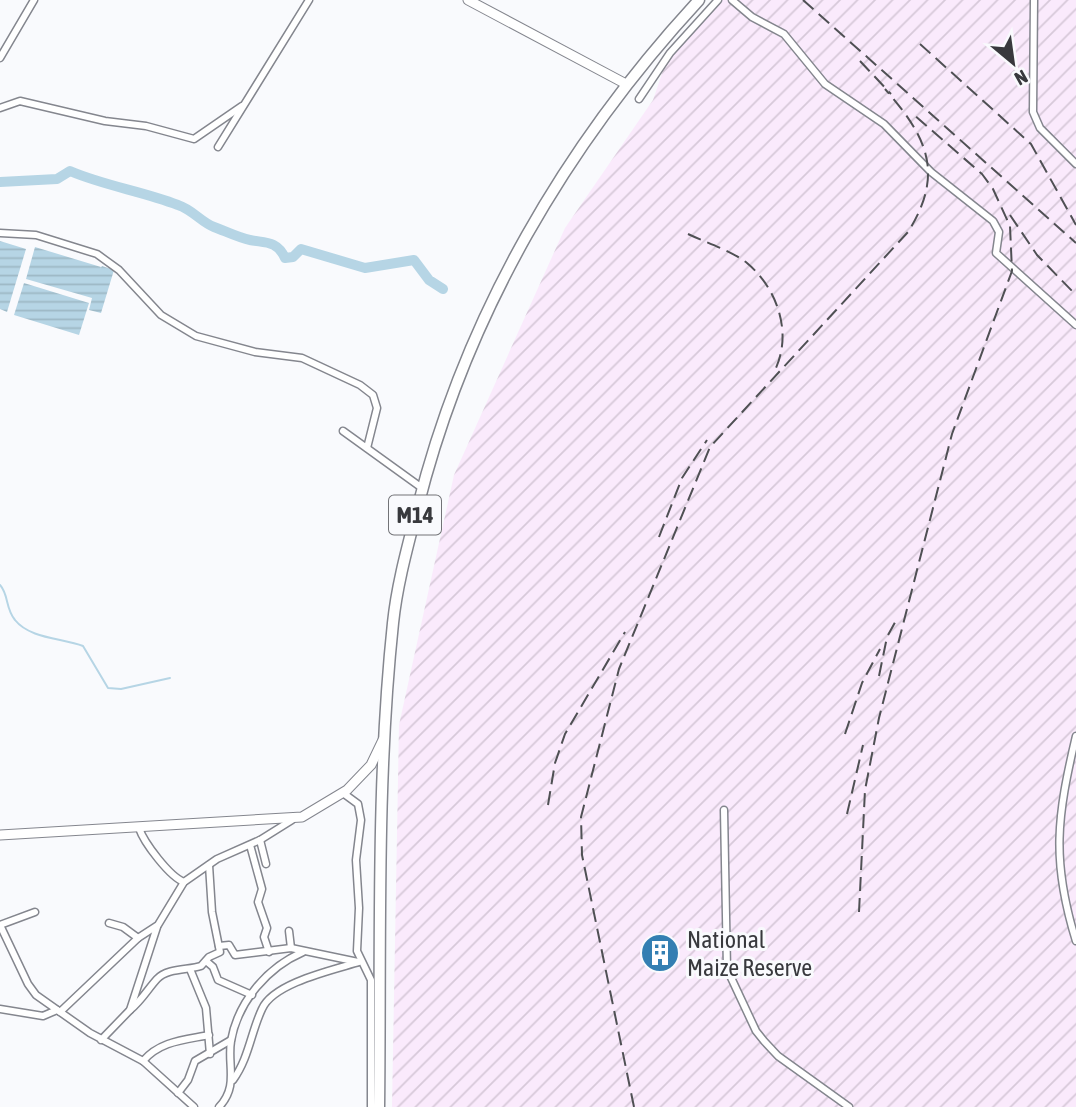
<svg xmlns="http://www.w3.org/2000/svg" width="1076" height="1107" font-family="'Asap Condensed',sans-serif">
<defs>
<pattern id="industrial-furrows" width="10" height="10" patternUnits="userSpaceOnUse" patternTransform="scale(1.75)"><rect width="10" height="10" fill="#faeafc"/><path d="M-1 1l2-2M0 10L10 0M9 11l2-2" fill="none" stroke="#d7c9d9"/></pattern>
<pattern id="water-rules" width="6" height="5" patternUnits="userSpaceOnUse" patternTransform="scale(1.75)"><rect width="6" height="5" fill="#b6d5e5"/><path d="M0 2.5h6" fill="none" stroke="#9db8c5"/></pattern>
</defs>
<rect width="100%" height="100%" fill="#f9fafd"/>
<!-- industrial -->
<polygon fill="url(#industrial-furrows)" points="719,0 1076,0 1076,1107 392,1107 399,725 454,475 565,228 653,100 670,50"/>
<!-- water -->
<g fill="url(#water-rules)">
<polygon points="0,241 26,249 7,312 0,309"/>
<polygon points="35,247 101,267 100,269 102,266 114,270 101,313 89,310 92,298 26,279"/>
<polygon points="24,283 89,303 79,335 14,315"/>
</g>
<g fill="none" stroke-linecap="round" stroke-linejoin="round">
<!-- stream -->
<path stroke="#b6d5e5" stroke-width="2" d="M0,585C9,595 5,608 15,620C30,639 63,638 83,646L108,688L121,689L170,678"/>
<!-- river -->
<path stroke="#b6d5e5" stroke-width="10" d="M0,182L57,179L70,171C105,186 142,191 178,205C193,210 201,222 214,227C225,231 239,238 250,240C264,243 277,240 285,258L293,257L301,249L365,268L414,260L429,280L443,289"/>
<defs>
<g id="street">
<polyline points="732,0 752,17 784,34 825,84 884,124 931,172 993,221 999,232 996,253 1076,325"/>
<polyline points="1034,0 1033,112 1040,128 1076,164"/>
<polyline points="0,58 34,0"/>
<polyline points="639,99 670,53 718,0"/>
<polyline points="0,108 20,101 105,121 146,126 194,139 242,106"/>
<polyline points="218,147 309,0"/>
<polyline points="0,233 36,235 97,254 119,270 161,315 196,336 255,352 302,358 360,385 373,395 377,408 367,448"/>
<polyline points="343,431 422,488"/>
<path d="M1076,736C1057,817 1051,860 1076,941"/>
<polyline points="343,793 358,804 361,820 356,860 359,908 357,951 371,980 371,1107"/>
<polyline points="724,810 727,969 756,1031 764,1041 778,1056 849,1107"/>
<path d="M139,828C144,843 170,877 184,882"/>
<polyline points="260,840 266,864"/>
<polyline points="250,845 262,889 258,902 267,928 264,937 269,952"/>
<polyline points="109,923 123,927 138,938"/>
<polyline points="0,925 28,984 36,995 90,1033 143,1061 194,1107"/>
<polyline points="0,925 35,912"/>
<polyline points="289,931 291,948"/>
<polyline points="219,946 229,945 235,955 291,948 358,962"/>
<polyline points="206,961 213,967 218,980 252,995"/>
<polyline points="190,969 206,1008 210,1054"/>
<polyline points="0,1009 43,1016 57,1010"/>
<path d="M130,1010C142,1000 147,990 157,979C167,968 188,970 201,966L209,957L220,952L212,912L209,865"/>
<polyline points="60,1012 138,938 158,925 184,882 217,859 260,840 292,820"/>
<polyline points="101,1040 130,1010 157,927"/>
<path d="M143,1061C160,1041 184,1040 209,1035"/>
<path d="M233,1080C249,1058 251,1032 262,1009C273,983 333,970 359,962"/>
<polyline points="178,1093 188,1080 195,1061 231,1040"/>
<path d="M219,1107C239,1086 227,1065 231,1041C238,1001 268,967 303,952"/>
</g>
<g id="secondary">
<polyline points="468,0 626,84"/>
<polyline points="0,835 302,817 347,790 371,765 383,740"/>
</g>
<path id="highway" d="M379,1107C381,946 376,783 393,623C397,584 408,545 418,506C466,315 566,144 699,0"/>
</defs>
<!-- street casing -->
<use href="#street" stroke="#84868e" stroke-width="9"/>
<!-- secondary casing -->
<use href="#secondary" stroke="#84868e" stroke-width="11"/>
<!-- highway casing -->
<use href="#highway" stroke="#84868e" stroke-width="13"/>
<!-- street -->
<use href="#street" stroke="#fff" stroke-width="6"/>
<!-- secondary -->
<use href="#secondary" stroke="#fff" stroke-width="9"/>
<!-- highway -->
<use href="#highway" stroke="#fff" stroke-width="10"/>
<!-- rail -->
<g stroke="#4f5054" stroke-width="2" stroke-dasharray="14 7" stroke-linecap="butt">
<polyline points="803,0 1076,243"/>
<polyline points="920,44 1031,144 1076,225"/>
<polyline points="860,61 891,94"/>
<polyline points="1010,215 1037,255 1076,295"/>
<path d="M688,234C707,243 730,250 747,263C777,288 793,333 775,370"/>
<polyline points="659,537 682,478 707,440"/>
<polyline points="879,676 887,637 898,617"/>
<polyline points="845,734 862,683 880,649"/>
<polyline points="548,805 555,763 565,734 625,632"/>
<polyline points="847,814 863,745"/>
<polyline points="859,912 865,790 879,718 952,434 1012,271 1010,226 993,189 982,174 914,115"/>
<path d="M634,1107L582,855L581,817L619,669L710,447L908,232C945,173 927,137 885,89"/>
</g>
</g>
<!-- icons -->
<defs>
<symbol id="building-disc" viewBox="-11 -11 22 22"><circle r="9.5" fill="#337fb2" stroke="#f9fafd"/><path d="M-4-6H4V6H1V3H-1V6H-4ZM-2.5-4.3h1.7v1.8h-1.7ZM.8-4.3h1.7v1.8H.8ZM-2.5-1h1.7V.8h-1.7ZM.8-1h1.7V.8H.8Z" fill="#fff"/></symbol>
</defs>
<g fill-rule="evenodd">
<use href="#building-disc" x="638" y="931" width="44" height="44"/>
</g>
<g text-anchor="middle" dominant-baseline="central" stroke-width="6" stroke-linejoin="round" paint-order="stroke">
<!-- shield labels -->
<rect fill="#f9fafd" stroke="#727377" stroke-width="2" x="389" y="495.5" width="52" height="39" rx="5"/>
<g font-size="23" font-weight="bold" fill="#38393d">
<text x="415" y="515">M14</text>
</g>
<!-- poi labels -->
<g font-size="24" fill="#38393d" stroke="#f9fafd" text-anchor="start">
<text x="687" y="939">National<tspan x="687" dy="28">Maize Reserve</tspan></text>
</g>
</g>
<!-- north arrow -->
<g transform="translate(1013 63) rotate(151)" stroke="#f9fafd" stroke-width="5" paint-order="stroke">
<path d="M0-5L12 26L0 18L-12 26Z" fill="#38393d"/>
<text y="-10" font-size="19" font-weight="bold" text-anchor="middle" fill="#38393d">N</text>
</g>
</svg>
